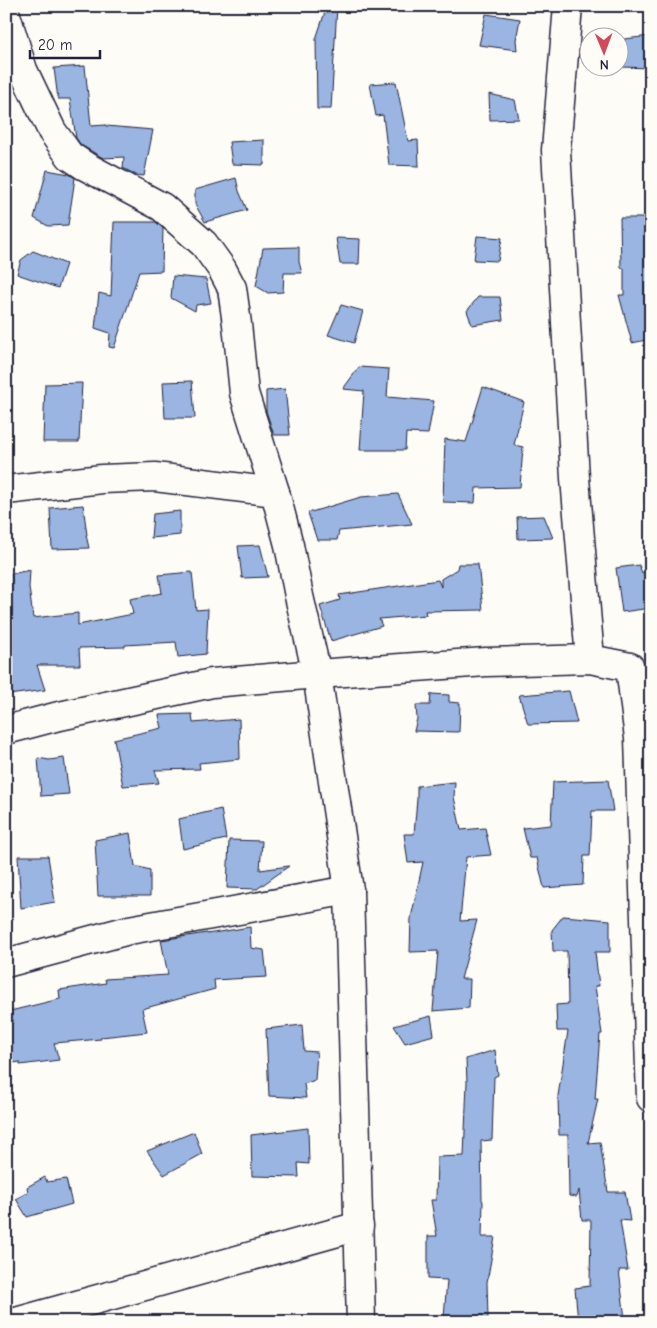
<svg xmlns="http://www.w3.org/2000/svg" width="657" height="1328" font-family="'Comic Neue',sans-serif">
<rect width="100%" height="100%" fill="#fdfcf7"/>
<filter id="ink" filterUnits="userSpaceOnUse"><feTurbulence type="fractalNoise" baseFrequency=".02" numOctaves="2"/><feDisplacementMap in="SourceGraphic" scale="10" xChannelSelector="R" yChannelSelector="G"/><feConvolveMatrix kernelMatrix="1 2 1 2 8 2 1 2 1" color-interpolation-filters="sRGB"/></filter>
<g filter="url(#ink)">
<!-- building -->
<g fill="#9ab5e1" stroke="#22223b">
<polygon points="327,6 337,6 331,109 317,109 316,39"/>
<polygon points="486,14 520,19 516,40 517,50 479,45"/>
<polygon points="651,36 651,68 622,67 624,39"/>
<polygon points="85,66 91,126 106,125 106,126 153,130 144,176 136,175 123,168 124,157 103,158 81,145 76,138 70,99 58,99 54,68"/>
<polygon points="396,82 408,141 418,140 419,166 389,165 383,115 376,116 370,84"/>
<polygon points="489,94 515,100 519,119 490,120"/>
<polygon points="264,140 264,165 232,164 229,142"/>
<polygon points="47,170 69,174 75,178 68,225 48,226 34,218"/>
<polygon points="236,178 239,191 247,210 205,222 195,204 195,190"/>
<polygon points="620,218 651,218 651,339 632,343 619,295 624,295 624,268 621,268"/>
<polygon points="114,222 156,222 163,228 162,271 139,272 114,348 109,347 110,333 95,328 99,293 111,296"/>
<polygon points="477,236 502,238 498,261 474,260"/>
<polygon points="336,238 360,239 359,264 340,264"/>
<polygon points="299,247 299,262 302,273 284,273 283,292 268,293 256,286 263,248"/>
<polygon points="33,251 66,264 58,288 17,274 21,260"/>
<polygon points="173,276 206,279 211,303 196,305 195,311 171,298"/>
<polygon points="478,297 500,297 503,320 472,325 467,311"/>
<polygon points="341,305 363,311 354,343 328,335"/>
<polygon points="359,367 389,369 387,397 434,401 428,434 406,433 405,450 360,450 364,391 343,389"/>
<polygon points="192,381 195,418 165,418 163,382"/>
<polygon points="82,383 79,442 43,442 45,384"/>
<polygon points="483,387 524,402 514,445 523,447 520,487 476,488 475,503 443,502 445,439 466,442"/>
<polygon points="285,389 290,435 274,435 266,411 266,391"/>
<polygon points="398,494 412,524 339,531 337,540 317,540 308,513 361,497"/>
<polygon points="83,505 87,535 86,535 89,548 52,549 50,508"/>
<polygon points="180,511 180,535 151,538 153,514"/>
<polygon points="544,516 553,538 518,539 517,517"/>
<polygon points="260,545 268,577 242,578 238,546"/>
<polygon points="458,564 478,564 483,610 425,611 426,615 379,619 382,626 331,641 320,606 340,600 339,595 438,580 441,587 441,579 457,569"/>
<polygon points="639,565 642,573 651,568 651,608 622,612 616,568"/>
<polygon points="30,570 29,587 33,618 78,613 78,625 133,614 130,599 162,593 159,575 192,572 196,610 208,609 206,654 178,657 176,642 125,645 125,647 79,648 80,665 37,665 45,690 9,695 6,673 6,575"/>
<polygon points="569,691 577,723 528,724 519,695"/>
<polygon points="431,694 449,695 449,702 460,703 459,732 414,731 417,719 416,705 430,705"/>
<polygon points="192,714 193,723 239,719 240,759 199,763 200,769 155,770 159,783 123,786 114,739 162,728 159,715"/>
<polygon points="38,758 49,760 64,758 69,794 41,796"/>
<polygon points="608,780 613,811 592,811 590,856 584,856 583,885 544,888 537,858 530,858 523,828 551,825 553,782"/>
<polygon points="455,782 454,797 461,830 485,828 491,855 466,857 460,921 477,920 461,979 470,979 469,1008 433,1011 438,951 410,952 411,918 423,862 408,863 404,834 414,834 417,799 417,786"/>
<polygon points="221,809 226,839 183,849 179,819"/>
<polygon points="130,833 135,866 150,870 150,896 98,896 95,840"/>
<polygon points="229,840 262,841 260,870 289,866 257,889 227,888"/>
<polygon points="18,856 48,856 55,902 21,908"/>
<polygon points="563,916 610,920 610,952 595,952 599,986 595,986 602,1034 600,1034 595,1099 598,1099 588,1143 600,1142 608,1192 625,1192 630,1221 620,1220 628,1270 619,1270 625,1319 613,1322 578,1322 575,1288 590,1286 591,1220 582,1220 579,1190 577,1197 569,1196 568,1135 559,1135 558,1096 568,1031 557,1031 556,1005 568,1004 567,951 553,951 552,930"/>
<polygon points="250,927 251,948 264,950 267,977 214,980 215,989 142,1009 147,1032 101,1037 101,1039 54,1043 59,1060 20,1065 20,1062 6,1064 6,1012 60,999 59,990 106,983 105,979 168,975 161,940 207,933 207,934"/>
<polygon points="431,1016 434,1035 405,1043 394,1026"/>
<polygon points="302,1025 304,1051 317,1052 315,1080 304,1084 306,1098 269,1096 266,1029"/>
<polygon points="495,1050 498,1075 494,1077 492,1140 481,1141 482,1200 483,1201 482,1237 495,1237 487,1282 488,1319 444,1317 447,1280 428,1279 428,1236 437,1236 431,1200 436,1200 437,1157 464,1156 467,1082 466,1059"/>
<polygon points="308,1128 309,1164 298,1163 299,1177 252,1176 251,1135"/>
<polygon points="194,1132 202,1154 164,1175 147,1151"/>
<polygon points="45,1177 47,1182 66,1179 72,1204 27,1217 16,1199 28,1192 27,1187"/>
</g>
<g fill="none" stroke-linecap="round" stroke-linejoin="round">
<defs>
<g id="street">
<polyline points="568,6 556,150 575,478 590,659"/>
<polyline points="6,15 23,70 52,131 70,156 85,166 162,207 204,244 222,269 232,288 237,324 244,393 275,492"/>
<polyline points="6,490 102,479 155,477 275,492 289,545 299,596 317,674 349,890 361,1322"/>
<polyline points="6,730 55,717 212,683 317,674 486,662 590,659 630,667 639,738 651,1098"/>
<polyline points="6,963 129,930 349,890"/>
<polyline points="16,1322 359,1226"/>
</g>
</defs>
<!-- street casing -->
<use href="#street" stroke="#22223b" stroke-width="31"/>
<!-- street -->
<use href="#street" stroke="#fdfcf7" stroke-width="28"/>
</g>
</g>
<!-- margin -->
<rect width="657" height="1328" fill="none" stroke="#fdfcf7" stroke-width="25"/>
<rect x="12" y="12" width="632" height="1303" fill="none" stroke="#22223b" stroke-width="2" filter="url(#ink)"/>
<!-- north arrow -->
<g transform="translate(604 52) rotate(179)"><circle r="24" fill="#fdfcf7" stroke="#a5a5ac"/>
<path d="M0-4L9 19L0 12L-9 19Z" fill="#d1495b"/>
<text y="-8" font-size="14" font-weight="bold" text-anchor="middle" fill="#22223b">N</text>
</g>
<!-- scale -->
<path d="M30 50v8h70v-8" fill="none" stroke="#22223b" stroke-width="2.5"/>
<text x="38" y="50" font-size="15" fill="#22223b" stroke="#fdfcf7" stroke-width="4" paint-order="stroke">20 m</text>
</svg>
